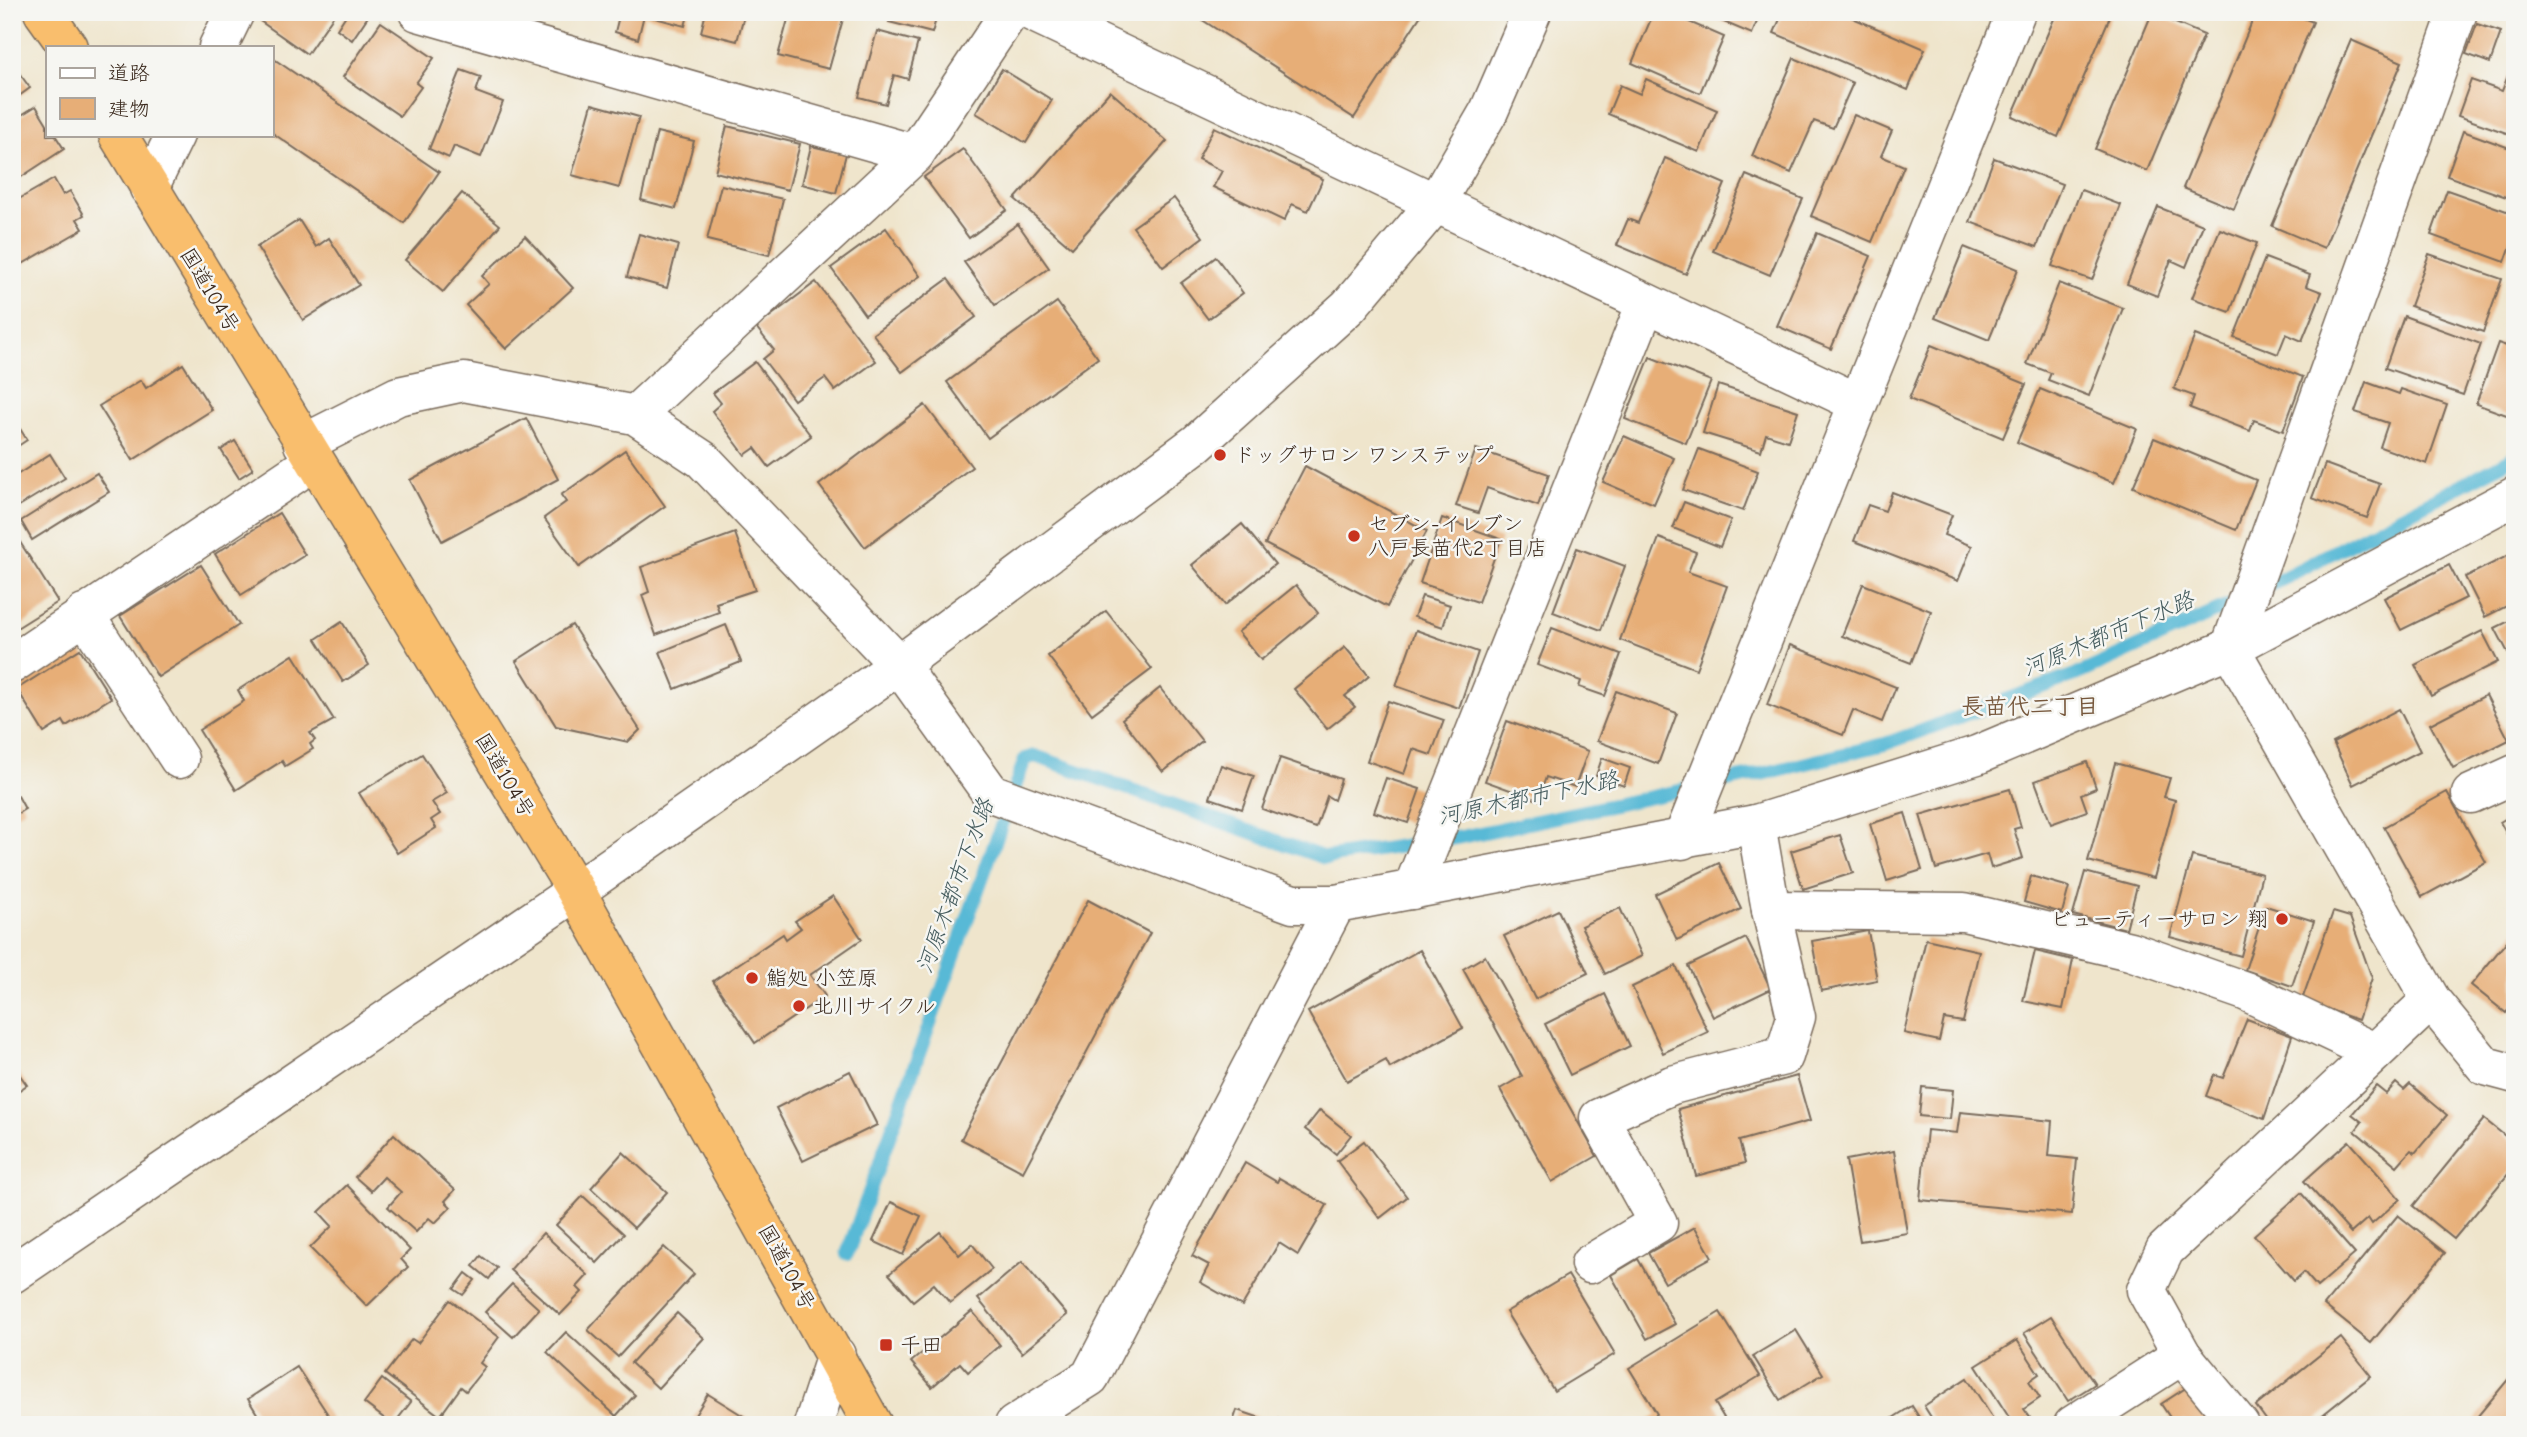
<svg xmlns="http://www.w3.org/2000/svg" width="2527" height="1437" font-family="'Comic Neue','Klee One',sans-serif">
<rect width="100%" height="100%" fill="#f6f6f2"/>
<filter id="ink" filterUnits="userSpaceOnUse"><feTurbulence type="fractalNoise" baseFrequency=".0143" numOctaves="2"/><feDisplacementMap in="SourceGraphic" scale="14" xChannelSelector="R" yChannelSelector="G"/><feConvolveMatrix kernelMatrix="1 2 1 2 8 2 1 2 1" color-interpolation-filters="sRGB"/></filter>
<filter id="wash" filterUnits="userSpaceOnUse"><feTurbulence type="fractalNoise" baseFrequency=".00686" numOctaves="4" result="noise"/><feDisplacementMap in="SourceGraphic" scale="28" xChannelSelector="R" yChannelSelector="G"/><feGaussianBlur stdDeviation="1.57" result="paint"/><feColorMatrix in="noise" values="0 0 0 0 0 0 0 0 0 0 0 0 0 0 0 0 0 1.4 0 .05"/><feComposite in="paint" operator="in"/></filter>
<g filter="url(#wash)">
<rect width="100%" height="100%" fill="#efe5cc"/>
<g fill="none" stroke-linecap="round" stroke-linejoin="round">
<!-- stream -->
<g stroke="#58b9d6" stroke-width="14">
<polyline points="2257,592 2515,457"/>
<polyline points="847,1254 1025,759 1035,756 1325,858 1461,837 1770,772 1885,744 2083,672 2239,601"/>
</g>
</g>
<g id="blocks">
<!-- building -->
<g fill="#e7ae77">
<polygon points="266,12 336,12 307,54 260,21"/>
<polygon points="348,12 371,12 352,40 337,29"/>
<polygon points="620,12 689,12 685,26 644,15 638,39 615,32"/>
<polygon points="706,12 745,12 737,41 701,32"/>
<polygon points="790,12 845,12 829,69 778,56"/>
<polygon points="892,12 938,12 932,33 889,22"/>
<polygon points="1190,12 1423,12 1354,118"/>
<polygon points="1654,12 1666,12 1724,37 1700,93 1632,63"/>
<polygon points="1700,12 1761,12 1752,34"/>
<polygon points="1783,12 1839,12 1925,49 1908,90 1774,33"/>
<polygon points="2057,12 2112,12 2058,137 2012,116"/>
<polygon points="2256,12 2289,12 2313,22 2234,209 2183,188"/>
<polygon points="2152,13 2204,35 2147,171 2095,149"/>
<polygon points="381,22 434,58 416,83 421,87 400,116 343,77"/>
<polygon points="2477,24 2501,32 2490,63 2466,54"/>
<polygon points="877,31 918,42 908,79 894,75 886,104 859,97"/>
<polygon points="2351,40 2402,62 2324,248 2272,226"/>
<polygon points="271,57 439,172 404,223 271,132"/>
<polygon points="2515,57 2515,136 2458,116 2471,80 2502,91"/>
<polygon points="1794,58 1853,83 1833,128 1814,121 1791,173 1752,156"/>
<polygon points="12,63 30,88 12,101"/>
<polygon points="1002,69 1052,100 1026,143 976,113"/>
<polygon points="461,70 481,77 476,92 503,102 481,157 454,146 449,158 429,149"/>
<polygon points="1646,79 1717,110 1699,152 1608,114 1620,85 1640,94"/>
<polygon points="1110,91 1167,141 1072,248 1015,199"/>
<polygon points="592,104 639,117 619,188 572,175"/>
<polygon points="36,106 47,124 47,135 55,135 64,149 12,183 12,121"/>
<polygon points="1854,115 1892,131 1881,156 1904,166 1872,242 1811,216"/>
<polygon points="727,126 800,144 788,190 715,172"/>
<polygon points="1214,127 1323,179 1308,211 1292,204 1284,221 1213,187 1222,171 1198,159"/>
<polygon points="2463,131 2515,150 2515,200 2447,176"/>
<polygon points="657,132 694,141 676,209 641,200"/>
<polygon points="811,146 846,154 836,193 802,184"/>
<polygon points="963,149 1007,210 969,238 924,177"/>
<polygon points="1665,158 1725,184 1686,274 1617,245 1628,219 1638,223"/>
<polygon points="1994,158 2062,184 2037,247 1970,222"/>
<polygon points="1746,175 1803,199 1770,275 1713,251"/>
<polygon points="54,179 63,195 70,191 84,215 77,219 83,229 12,270 12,203"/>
<polygon points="721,185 783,199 769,255 707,240"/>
<polygon points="2081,190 2121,205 2092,280 2052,266"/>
<polygon points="2447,190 2515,214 2515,234 2505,262 2431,235"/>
<polygon points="462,193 500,225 443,292 405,260"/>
<polygon points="1174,198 1203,237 1163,267 1133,227"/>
<polygon points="2158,207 2203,225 2186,267 2171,260 2157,296 2127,284"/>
<polygon points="299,220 316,247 329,238 359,285 303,320 257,247"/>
<polygon points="1018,224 1049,268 995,305 964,262"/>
<polygon points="886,228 920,276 865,315 831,268"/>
<polygon points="2220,229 2257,243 2230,312 2192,298"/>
<polygon points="1817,233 1871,256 1831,349 1777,326"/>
<polygon points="639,234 678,245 667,288 627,277"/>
<polygon points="525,236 573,288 506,349 466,305 489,284 482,276"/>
<polygon points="1964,247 2018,269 1989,340 1935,318"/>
<polygon points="2429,254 2502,279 2483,332 2410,306"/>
<polygon points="1216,257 1243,293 1208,319 1181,283"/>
<polygon points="2265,258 2310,275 2306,286 2322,292 2302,341 2286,334 2278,354 2234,337"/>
<polygon points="948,279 976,317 902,372 873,334"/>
<polygon points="816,282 876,361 835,391 825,378 794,400 763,359 774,350 756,327"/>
<polygon points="2059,283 2123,308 2089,396 2048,380 2051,373 2027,364"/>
<polygon points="1057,302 1098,358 988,438 947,382"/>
<polygon points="2404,316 2481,344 2463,395 2385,368"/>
<polygon points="2195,335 2303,377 2283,431 2254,420 2250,431 2190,408 2194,396 2174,389"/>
<polygon points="2498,343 2515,349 2515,418 2476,404"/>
<polygon points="1931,345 2026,384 2003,438 1909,399"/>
<polygon points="1650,357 1711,381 1686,443 1625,419"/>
<polygon points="755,362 811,436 769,467 755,448 745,455 712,411 721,403 713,393"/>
<polygon points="183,364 212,410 133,460 99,406 141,380 146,388"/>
<polygon points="2366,382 2399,394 2401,389 2447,405 2427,464 2380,447 2388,423 2355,412"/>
<polygon points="1718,385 1798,411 1788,441 1766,434 1761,451 1703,433"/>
<polygon points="2040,389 2137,429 2114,483 2017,442"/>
<polygon points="925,405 972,467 865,547 819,485"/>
<polygon points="12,416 27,440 12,450"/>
<polygon points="526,418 558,479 442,541 410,480"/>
<polygon points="1624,436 1674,458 1654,504 1603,482"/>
<polygon points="2154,438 2256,480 2236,530 2133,487"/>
<polygon points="235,441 253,469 239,478 221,450"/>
<polygon points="1476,449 1549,474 1538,506 1487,488 1478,513 1456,506"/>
<polygon points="1699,449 1758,471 1743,511 1683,490"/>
<polygon points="625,450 665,506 579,567 544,518 566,502 561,495"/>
<polygon points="50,454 65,478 19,506 12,495 12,478"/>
<polygon points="2325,464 2380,484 2367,518 2312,498"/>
<polygon points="1305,466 1427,531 1387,607 1265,544"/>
<polygon points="97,473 109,492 32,540 21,521"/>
<polygon points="1892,492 1952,515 1944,535 1972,546 1958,581 1854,541 1868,505 1885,511"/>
<polygon points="1684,502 1731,520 1720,547 1673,528"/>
<polygon points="279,513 305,555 241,595 215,554"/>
<polygon points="1442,518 1501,539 1478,602 1420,583"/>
<polygon points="1242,524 1275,564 1225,605 1192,565"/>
<polygon points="735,533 755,590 716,603 719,612 656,635 642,595 649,592 641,567"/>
<polygon points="1659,538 1696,552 1688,572 1727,586 1696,669 1620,640"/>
<polygon points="18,539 58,602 12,631 12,542"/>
<polygon points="1577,548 1625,566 1601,630 1553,612"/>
<polygon points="2515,552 2515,602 2485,617 2465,577"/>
<polygon points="201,565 239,625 158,677 120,616"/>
<polygon points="2449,565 2466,598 2401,630 2384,598"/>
<polygon points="1863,584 1931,611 1911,663 1842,636"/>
<polygon points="1296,585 1318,613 1261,660 1238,632"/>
<polygon points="1422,596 1450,605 1443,627 1414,617"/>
<polygon points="1106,611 1152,669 1092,714 1048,656"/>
<polygon points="2515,618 2515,666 2495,628"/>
<polygon points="342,622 369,665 343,682 316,639"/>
<polygon points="572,625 640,730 628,742 556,726 516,661"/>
<polygon points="726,625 741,662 675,689 660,652"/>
<polygon points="1552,628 1621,654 1605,696 1579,687 1581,681 1537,665"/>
<polygon points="1416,630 1478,652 1459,708 1396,686"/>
<polygon points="2482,631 2498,662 2431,696 2415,665"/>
<polygon points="1790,645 1896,687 1882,722 1853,710 1843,735 1767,705"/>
<polygon points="1345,647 1369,676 1345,696 1355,707 1327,729 1294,689"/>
<polygon points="80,649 111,698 66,726 63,721 44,733 17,689"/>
<polygon points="293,655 334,720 310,733 315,740 310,744 313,749 285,766 282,761 236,790 199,730 244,701 238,690"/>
<polygon points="1160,688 1202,741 1163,772 1122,719"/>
<polygon points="1616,691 1677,713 1658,764 1597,741"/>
<polygon points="2486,695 2509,740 2453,768 2430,724"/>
<polygon points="1388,701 1444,720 1431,755 1413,749 1404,774 1367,761"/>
<polygon points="2399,709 2420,751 2353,785 2333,743"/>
<polygon points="1507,721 1588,751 1575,787 1546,777 1538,800 1485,781"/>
<polygon points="422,754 447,793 432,802 440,814 431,820 436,828 397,853 359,793"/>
<polygon points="1280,758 1341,779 1334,800 1327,796 1316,828 1262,809"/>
<polygon points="1602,758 1630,768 1624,786 1596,776"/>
<polygon points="2087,762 2096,788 2081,794 2087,811 2051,824 2035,781"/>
<polygon points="2115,763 2170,778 2164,797 2175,800 2154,878 2088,861"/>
<polygon points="1221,765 1254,776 1242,809 1210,798"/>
<polygon points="1386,778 1420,789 1408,823 1374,812"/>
<polygon points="2010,789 2021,827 2014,829 2023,858 1991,868 1987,854 1936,869 1920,815"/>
<polygon points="2447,792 2486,862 2422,897 2384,827"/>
<polygon points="18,796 25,809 12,817 12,800"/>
<polygon points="1905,813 1922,870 1887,881 1870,824"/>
<polygon points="2515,813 2515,849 2500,822"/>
<polygon points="1840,835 1853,873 1803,889 1791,851"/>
<polygon points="2192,856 2262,874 2241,956 2170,937"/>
<polygon points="1719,863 1741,909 1677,940 1655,894"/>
<polygon points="2085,872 2137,886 2126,929 2073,915"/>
<polygon points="2031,876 2069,887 2062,913 2024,902"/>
<polygon points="833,896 862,939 810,975 825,996 755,1043 713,981 783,934 786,939 801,928 795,921"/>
<polygon points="1088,900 1150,933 1023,1172 961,1139"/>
<polygon points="2266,906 2314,921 2292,986 2245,970"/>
<polygon points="1620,908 1642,956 1605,974 1581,926"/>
<polygon points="1558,910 1588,973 1535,999 1504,936"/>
<polygon points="2333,912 2350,917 2372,978 2358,1020 2302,1000"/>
<polygon points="1868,931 1877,980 1821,991 1812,941"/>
<polygon points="2515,931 2515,1002 2506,1013 2471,985"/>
<polygon points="1746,938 1771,989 1713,1017 1688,966"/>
<polygon points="1926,939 1979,951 1963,1022 1944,1019 1939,1041 1904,1033"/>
<polygon points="1420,950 1463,1028 1390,1068 1386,1060 1347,1081 1308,1012"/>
<polygon points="2035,951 2073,960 2063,1009 2023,1001"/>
<polygon points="1485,956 1597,1156 1552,1182 1500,1089 1522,1076 1463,969"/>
<polygon points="1676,966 1708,1032 1663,1053 1632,987"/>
<polygon points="1605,994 1630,1046 1570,1075 1545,1024"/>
<polygon points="2247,1019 2292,1036 2264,1119 2206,1096 2214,1075 2223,1078"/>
<polygon points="12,1064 27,1085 12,1095"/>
<polygon points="850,1071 877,1125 803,1161 776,1108"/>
<polygon points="1797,1076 1810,1121 1739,1141 1745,1163 1696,1176 1678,1109"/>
<polygon points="2396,1083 2404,1090 2410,1084 2447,1115 2415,1153 2411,1150 2397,1166 2355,1131 2362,1122 2352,1114 2376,1086 2386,1094"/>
<polygon points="1922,1087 1953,1090 1950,1119 1919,1116"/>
<polygon points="1320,1110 1351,1135 1336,1154 1305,1129"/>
<polygon points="1960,1112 2052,1121 2049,1156 2077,1159 2072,1214 1920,1200 1927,1130 1957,1133"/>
<polygon points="2484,1119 2515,1144 2515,1166 2454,1239 2413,1206"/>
<polygon points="394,1134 455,1190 445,1201 451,1207 435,1223 429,1218 416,1232 388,1207 401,1192 384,1177 371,1191 355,1177"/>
<polygon points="1364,1141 1407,1197 1380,1218 1337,1161"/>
<polygon points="2349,1141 2400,1199 2372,1224 2368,1218 2351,1233 2304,1181"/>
<polygon points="1894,1151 1907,1233 1860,1241 1846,1160"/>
<polygon points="623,1152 667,1192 634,1228 591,1188"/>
<polygon points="1245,1163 1277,1182 1279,1178 1327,1205 1298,1255 1279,1243 1242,1306 1200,1282 1209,1265 1192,1256"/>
<polygon points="347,1185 410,1250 401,1259 408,1267 367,1306 310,1248 332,1226 319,1212"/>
<polygon points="2301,1193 2355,1254 2317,1287 2304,1272 2294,1281 2254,1235"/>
<polygon points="583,1196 624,1234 597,1263 556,1225"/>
<polygon points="891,1202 921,1216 903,1255 873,1241"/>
<polygon points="2398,1215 2445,1253 2371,1343 2324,1305"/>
<polygon points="1695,1227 1712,1257 1665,1283 1648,1253"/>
<polygon points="940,1232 959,1255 972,1244 992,1269 950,1303 934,1284 913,1301 889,1274"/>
<polygon points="543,1233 588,1275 577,1287 582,1292 560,1315 510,1270"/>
<polygon points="664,1247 694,1274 618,1357 588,1330"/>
<polygon points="481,1256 497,1268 489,1279 473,1266"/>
<polygon points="1638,1259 1675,1324 1647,1339 1611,1275"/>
<polygon points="1022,1262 1067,1315 1022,1353 978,1299"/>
<polygon points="466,1273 475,1280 463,1295 454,1289"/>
<polygon points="1568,1275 1615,1354 1554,1391 1506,1312"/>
<polygon points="512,1284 539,1309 513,1337 485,1312"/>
<polygon points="450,1300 499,1337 480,1363 485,1367 466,1391 461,1387 440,1416 385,1374 412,1339 418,1343"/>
<polygon points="972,1311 1000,1345 968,1372 960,1363 932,1387 911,1362"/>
<polygon points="1720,1312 1760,1376 1715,1403 1724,1418 1712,1425 1640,1425 1657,1414 1629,1368"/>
<polygon points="677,1313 704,1338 658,1388 631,1363"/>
<polygon points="2051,1316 2095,1384 2068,1401 2024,1333"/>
<polygon points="1796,1330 1823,1374 1780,1400 1753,1356"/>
<polygon points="566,1332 635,1395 616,1416 547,1352"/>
<polygon points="2341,1338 2371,1376 2310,1425 2270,1425 2256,1406"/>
<polygon points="2017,1340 2039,1374 2029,1381 2040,1398 2024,1409 2034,1423 2031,1425 2014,1425 1976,1366"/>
<polygon points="297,1367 329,1416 334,1425 264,1425 248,1399"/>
<polygon points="2515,1371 2515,1425 2475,1425 2472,1423"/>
<polygon points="1967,1378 1997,1425 1936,1425 1924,1406"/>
<polygon points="382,1379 411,1402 393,1425 364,1403"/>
<polygon points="2189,1386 2214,1425 2188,1425 2185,1420 2175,1425 2161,1404"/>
<polygon points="708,1394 758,1425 689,1425"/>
<polygon points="1912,1406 1924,1425 1883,1425 1896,1416"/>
<polygon points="1237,1410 1278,1424 1279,1419 1296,1425 1232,1425"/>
</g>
</g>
</g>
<g filter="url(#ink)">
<use href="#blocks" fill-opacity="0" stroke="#7a6b5b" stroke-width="2"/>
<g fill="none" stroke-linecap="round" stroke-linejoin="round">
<defs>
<g id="minor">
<polyline points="418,12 915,154"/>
<polyline points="1032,12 1856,402"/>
<polyline points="2458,12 2230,648 2431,1000 2485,1066 2515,1074"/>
<polyline points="218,47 235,12"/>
<polyline points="149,188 175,135"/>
<polyline points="635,415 915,154 1010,12"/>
<polyline points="303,444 398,396 464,382 635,415 703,460 899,665 991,793 1293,904 1336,904 1756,824 1977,755 2230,648 2515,496"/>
<polyline points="84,614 179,759"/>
<polyline points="12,664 314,461"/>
<polyline points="2471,794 2515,774"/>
<polyline points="1682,840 2016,12"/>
<polyline points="1412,890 1646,303"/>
<polyline points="1771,910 1964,912 2130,951 2245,991 2374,1052"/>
<polyline points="1590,1264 1658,1223 1599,1118 1672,1085 1784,1056 1796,1017 1771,910 1756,824"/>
<polyline points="12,1274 576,891 899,665 1197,443 1349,306 1435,204 1489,111 1532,12"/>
<polyline points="813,1425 836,1355"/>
<polyline points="1014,1425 1090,1377 1336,904"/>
<polyline points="2073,1425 2182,1355"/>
<polyline points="2240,1425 2182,1355 2146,1290 2165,1250 2431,1000"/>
</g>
<g id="highway">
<polyline points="43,12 68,47"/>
<polyline points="118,135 576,891 873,1425"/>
</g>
</defs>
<!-- minor casing -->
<use href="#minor" stroke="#7a6b5b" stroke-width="41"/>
<!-- highway casing -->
<use href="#highway" stroke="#7a6b5b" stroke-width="41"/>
<!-- minor -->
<use href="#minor" stroke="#fff" stroke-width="38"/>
<!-- highway -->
<use href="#highway" stroke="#f9be6d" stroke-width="38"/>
</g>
</g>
<!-- markers -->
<g fill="#c8321e" stroke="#f6f6f2" stroke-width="2.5">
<circle cx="1220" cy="455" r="7"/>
<circle cx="1354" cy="536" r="7"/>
<circle cx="2282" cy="919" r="7"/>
<circle cx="752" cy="978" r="7"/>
<circle cx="799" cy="1006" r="7"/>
<rect x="879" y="1338" width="14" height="14" rx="3.5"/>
</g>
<g text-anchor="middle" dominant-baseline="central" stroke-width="5" stroke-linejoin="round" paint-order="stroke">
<!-- street labels -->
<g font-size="21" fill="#3b2a1e" stroke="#f6f6f2">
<text transform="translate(210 290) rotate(59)">国道104号</text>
<text transform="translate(505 775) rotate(59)">国道104号</text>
<text transform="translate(787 1267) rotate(61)">国道104号</text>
</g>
<!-- poi labels -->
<g font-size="21" fill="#3b2a1e" stroke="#f6f6f2" text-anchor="start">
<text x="1234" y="455">ドッグサロン ワンステップ</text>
<text x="1368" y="524">セブン-イレブン<tspan x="1368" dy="24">八戸長苗代2丁目店</tspan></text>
<text x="2268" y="919" text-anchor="end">ビューティーサロン 翔</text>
<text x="766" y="978">鮨処 小笠原</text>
<text x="813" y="1006">北川サイクル</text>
<text x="900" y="1345">千田</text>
</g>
<!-- water labels -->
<g font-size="23" font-style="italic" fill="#455c5e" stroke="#f6f6f2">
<text transform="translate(2108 634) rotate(-23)">河原木都市下水路</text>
<text transform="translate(1528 798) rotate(-12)">河原木都市下水路</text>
<text transform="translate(955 886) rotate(-70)">河原木都市下水路</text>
</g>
<!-- neighbourhood labels -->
<g font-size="23" font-weight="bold" fill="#77583d" stroke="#f6f6f2">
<text x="2030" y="706">長苗代二丁目</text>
</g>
</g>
<!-- margin -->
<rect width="2527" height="1437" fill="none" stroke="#f6f6f2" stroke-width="42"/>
<!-- legend -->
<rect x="46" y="46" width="228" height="91" fill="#f6f6f2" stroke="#aba49d" stroke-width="2"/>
<rect x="60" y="68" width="35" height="10" fill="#ffffff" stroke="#aba49d" stroke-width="2"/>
<text x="108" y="80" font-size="21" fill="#3b2a1e">道路</text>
<rect x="60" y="98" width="35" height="21" fill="#e7ae77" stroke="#aba49d" stroke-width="2"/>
<text x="108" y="116" font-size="21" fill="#3b2a1e">建物</text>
</svg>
